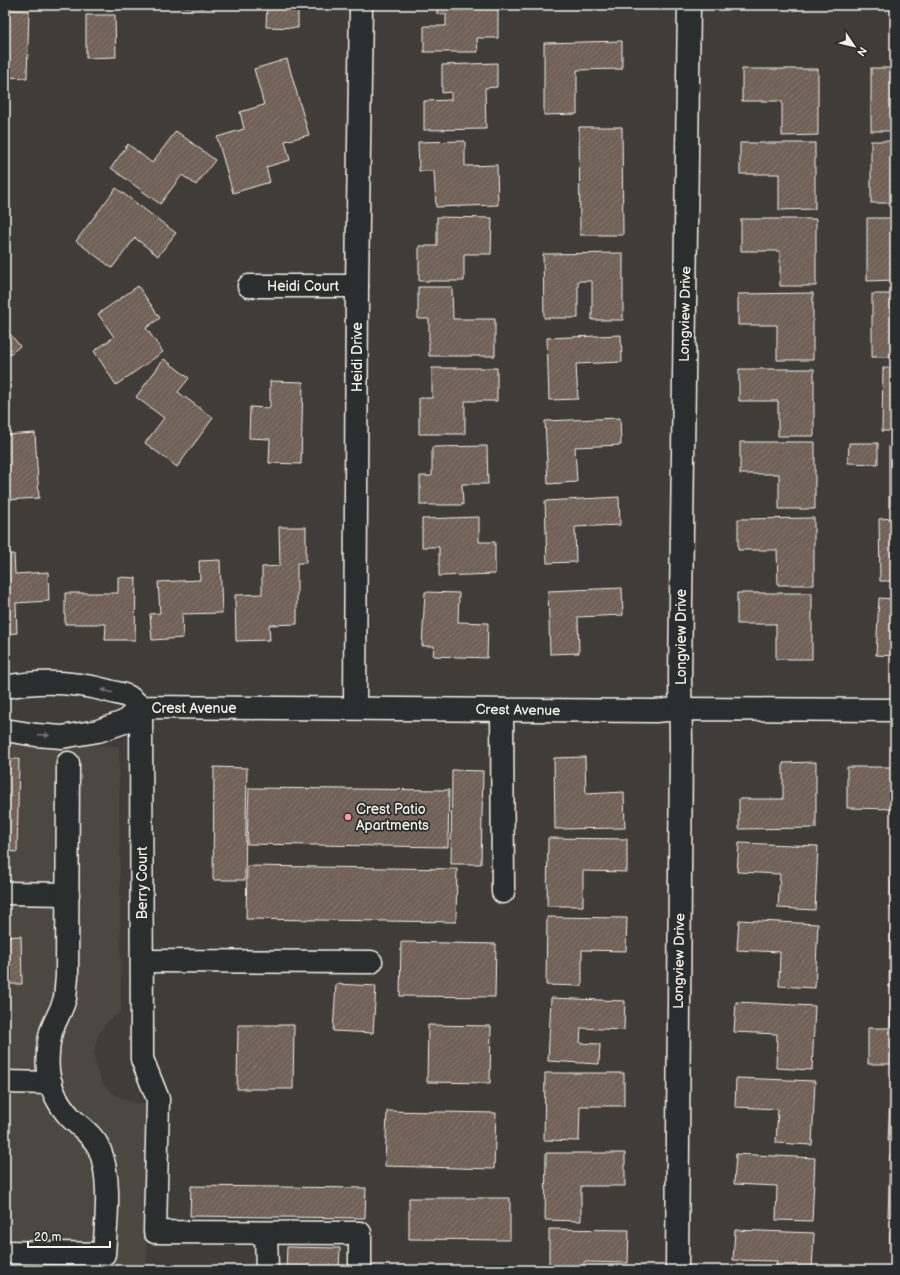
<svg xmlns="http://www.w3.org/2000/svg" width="900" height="1275" font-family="'Balsamiq Sans',sans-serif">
<defs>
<pattern id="building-hatch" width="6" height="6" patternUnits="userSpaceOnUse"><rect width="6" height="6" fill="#706057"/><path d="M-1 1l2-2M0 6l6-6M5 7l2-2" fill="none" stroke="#85776f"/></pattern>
</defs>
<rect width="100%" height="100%" fill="#3f3c3a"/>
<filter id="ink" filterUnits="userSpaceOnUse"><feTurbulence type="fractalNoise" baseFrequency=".025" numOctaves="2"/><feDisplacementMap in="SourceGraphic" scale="8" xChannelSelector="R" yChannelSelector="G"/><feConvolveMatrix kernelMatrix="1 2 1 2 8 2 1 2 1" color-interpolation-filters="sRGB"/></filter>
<g filter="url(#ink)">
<!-- built -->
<polygon fill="#4e4743" points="5,742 119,746 121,1012 108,1021 99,1034 95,1045 94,1057 96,1069 103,1084 115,1095 130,1102 146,1104 147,1270 5,1270"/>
<!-- building -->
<g fill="url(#building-hatch)" stroke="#f4f1e8">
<polygon points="5,5 10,5 10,10 29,11 27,78 5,77"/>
<polygon points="162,5 204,5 204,8"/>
<polygon points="267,5 298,5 298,28 266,27"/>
<polygon points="437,5 498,5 498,38 477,38 478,52 424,52 424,26 446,26 446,14 437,14"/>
<polygon points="86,15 115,15 116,57 86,58"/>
<polygon points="622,41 622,69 577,70 577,114 544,115 544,43"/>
<polygon points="287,59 309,135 285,141 290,160 266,167 270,182 233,193 217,137 244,129 240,112 264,105 254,69"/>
<polygon points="497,63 497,87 485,88 486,129 424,130 424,101 451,100 451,92 442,93 442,65"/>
<rect x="871" y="68" width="24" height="63"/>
<polygon points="742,69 818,69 818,135 782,136 782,101 742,101"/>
<polygon points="579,127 622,127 623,235 580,235"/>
<polygon points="176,131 215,160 196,185 182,175 160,204 111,168 128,144 152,163"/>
<polygon points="465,141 465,166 497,165 498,205 436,207 434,171 419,171 418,142"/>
<rect x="871" y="141" width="24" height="62"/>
<polygon points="740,143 815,143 815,209 779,210 779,174 740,174"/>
<polygon points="116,188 176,233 158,256 135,238 112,268 76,241"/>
<polygon points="437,217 492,218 491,254 464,254 464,281 419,281 419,246 437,246"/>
<polygon points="867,218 895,218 895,280 867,281"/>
<polygon points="741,219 816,219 816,286 780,286 780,251 741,251"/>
<polygon points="623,253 623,320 592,320 592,281 578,281 578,318 544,318 543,254"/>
<polygon points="138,286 160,318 146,328 163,352 116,385 94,351 114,337 98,314"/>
<polygon points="418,287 452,287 453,319 495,319 495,356 429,356 429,319 418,319"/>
<polygon points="813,293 813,360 777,360 777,325 738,325 738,294"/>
<rect x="872" y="294" width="23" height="63"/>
<polygon points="5,328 20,346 5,358"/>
<polygon points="621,335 622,362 576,364 578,399 549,400 547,338"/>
<polygon points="164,359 189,378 178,392 213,418 177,467 145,443 164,418 136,397"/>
<polygon points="432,368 497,368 497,401 465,401 465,434 419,434 419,398 432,398"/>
<polygon points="883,368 895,368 895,431 882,431"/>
<polygon points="739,369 814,369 814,436 778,436 778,401 739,401"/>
<polygon points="270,381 303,382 301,464 269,463 270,439 249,438 250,407 270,408"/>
<polygon points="620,418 621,445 575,447 577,482 548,484 545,421"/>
<polygon points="35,433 39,498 5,500 5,435"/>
<polygon points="740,442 815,442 815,509 779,509 779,474 740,474"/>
<polygon points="849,443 878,443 878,464 848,463"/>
<rect x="889" y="445" width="6" height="62"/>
<polygon points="487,446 488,484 462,484 463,505 420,505 420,476 432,476 432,447"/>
<polygon points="619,497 620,525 575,527 576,562 547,563 545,501"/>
<polygon points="479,517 479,542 495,542 495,574 439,576 439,547 422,547 422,519"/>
<polygon points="814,518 814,585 778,585 777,550 738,550 738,519"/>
<polygon points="895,518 895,581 880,581 879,519"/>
<polygon points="279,527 306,527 306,563 297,563 297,624 269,625 270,640 236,641 235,595 262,594 262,567 280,566"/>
<polygon points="5,554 14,554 15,574 48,572 49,601 16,603 17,633 5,634"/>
<polygon points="220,560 222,613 182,614 183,638 152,640 150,614 160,613 158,582 200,580 199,561"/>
<polygon points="118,577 136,578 135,640 105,640 106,624 65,624 65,593 118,593"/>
<polygon points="622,588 623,615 578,617 579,653 550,654 548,591"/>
<polygon points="425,592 459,593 458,622 488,623 487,658 433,656 434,646 422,646"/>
<polygon points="737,593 812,593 812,659 776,659 776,624 737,624"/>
<polygon points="879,598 895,599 895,656 876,655"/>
<polygon points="585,757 586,794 624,792 625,828 555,829 554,758"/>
<polygon points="5,759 19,759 17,852 5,851"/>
<polygon points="816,762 816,828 739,829 739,799 783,799 783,763"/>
<polygon points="214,767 247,768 245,880 213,880"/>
<polygon points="847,767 895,767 895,809 847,808"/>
<polygon points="452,770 483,771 481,864 451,864"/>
<polygon points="249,788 449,790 448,847 247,844"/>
<polygon points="548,838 627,839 627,872 583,871 583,906 547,906"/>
<polygon points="739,843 818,846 815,910 778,908 780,874 737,872"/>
<polygon points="892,844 895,845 895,908 890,908"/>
<polygon points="247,866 457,869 456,922 246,919"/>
<polygon points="547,917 627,918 626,951 582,950 582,986 546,985"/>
<polygon points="739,920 818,924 815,988 779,986 780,952 737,950"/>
<polygon points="891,924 895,924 895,987 889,987"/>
<polygon points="21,936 22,984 6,984 5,1029 5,937"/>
<polygon points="401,942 496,944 495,997 400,996"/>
<polygon points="336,984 376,986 373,1033 333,1031"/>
<polygon points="551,998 625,1001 624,1030 581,1028 580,1043 600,1044 599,1064 548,1061"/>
<polygon points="891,999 895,999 895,1064 868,1064 868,1028 890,1028"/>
<polygon points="736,1002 815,1006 812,1070 776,1068 777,1034 734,1032"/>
<polygon points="238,1025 294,1025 293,1089 237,1089"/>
<polygon points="428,1025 491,1026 490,1083 427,1082"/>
<polygon points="545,1073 624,1073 624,1106 580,1106 579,1141 544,1140"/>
<polygon points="891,1077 895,1077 895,1141 888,1141"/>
<polygon points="736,1078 815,1081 812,1145 776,1143 778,1109 735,1107"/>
<polygon points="387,1111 496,1113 494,1169 385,1166"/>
<polygon points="546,1153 625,1153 625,1186 581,1186 581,1221 545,1220"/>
<polygon points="736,1154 815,1158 812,1221 776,1220 777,1186 734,1184"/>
<polygon points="890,1154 895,1154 895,1217 888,1217"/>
<polygon points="191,1186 366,1188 365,1218 190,1216"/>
<polygon points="409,1198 510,1198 510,1240 409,1239"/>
<polygon points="549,1229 629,1230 628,1263 584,1262 584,1270 549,1270"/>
<polygon points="735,1230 814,1233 812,1270 776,1270 777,1261 733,1260"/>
<polygon points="890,1231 895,1231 895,1270 889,1270"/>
<polygon points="287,1247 340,1248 339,1270 286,1270"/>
</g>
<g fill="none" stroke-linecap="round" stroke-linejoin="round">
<defs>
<g id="minor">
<polyline points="249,286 357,286"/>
<path d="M5,687C41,680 73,681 109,691C115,693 124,694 129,697C133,700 137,704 141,707L655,711L680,709L895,710"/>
<polyline points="141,707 142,1059 158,1099 155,1232 360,1233 360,1270"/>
<polyline points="355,708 357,286 361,5"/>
<polyline points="502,710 503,892"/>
<polyline points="5,730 36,735 62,737 98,731 124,722 141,707"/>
<polyline points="5,893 68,894"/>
<polyline points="142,961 371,962"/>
<polyline points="5,1082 51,1083"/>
<polyline points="266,1233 267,1270"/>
<path d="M5,1252L104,1254C106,1222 112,1178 99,1148C93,1135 80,1127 70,1117C59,1105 50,1088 48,1071C47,1059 48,1044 51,1032C55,1020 62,1010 65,998C66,991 66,984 67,977L68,763"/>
<polyline points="677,1270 681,742 680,677 689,5"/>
</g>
</defs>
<!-- minor casing -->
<use href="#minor" stroke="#f4f1e8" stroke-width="25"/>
<!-- minor -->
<use href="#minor" stroke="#2a2d2e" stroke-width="22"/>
</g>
<!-- one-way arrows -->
<defs><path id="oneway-solid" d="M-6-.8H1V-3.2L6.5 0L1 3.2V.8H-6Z"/></defs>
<g fill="#71726f">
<use href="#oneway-solid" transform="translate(107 691) rotate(-164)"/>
<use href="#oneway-solid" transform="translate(44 735) rotate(4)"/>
</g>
</g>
<!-- markers -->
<circle fill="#ff9aa2" stroke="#2a2d2e" stroke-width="1.5" cx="348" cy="817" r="4"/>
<g text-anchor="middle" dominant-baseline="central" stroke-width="3.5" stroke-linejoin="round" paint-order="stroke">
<!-- street labels -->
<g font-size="14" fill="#f4f1e8" stroke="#2a2d2e">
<text x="303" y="286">Heidi Court</text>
<text transform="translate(685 314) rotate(-89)">Longview Drive</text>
<text transform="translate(357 357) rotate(-90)">Heidi Drive</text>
<text transform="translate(681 637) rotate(-90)">Longview Drive</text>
<text x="194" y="708">Crest Avenue</text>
<text transform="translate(518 710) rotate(1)">Crest Avenue</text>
<text transform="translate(142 883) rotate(-90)">Berry Court</text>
<text transform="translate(679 961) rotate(-89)">Longview Drive</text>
</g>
<!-- poi labels -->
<g font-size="14" fill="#f4f1e8" stroke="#2a2d2e" text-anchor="start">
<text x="356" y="809">Crest Patio<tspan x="356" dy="16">Apartments</tspan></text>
</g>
</g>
<!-- margin -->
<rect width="900" height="1275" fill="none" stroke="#2a2d2e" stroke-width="20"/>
<rect x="10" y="10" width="880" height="1255" fill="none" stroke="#f4f1e8" stroke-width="1.5" filter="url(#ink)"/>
<!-- north arrow -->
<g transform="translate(854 46) rotate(125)" stroke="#2a2d2e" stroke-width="3" paint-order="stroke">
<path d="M0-3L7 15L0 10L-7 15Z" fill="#f4f1e8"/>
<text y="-6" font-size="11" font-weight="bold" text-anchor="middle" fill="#f4f1e8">N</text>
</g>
<!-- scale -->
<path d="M28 1241v6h82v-6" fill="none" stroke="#f4f1e8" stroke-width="2"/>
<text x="34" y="1241" font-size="12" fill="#f4f1e8" stroke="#2a2d2e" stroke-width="3" paint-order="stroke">20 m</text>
</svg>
